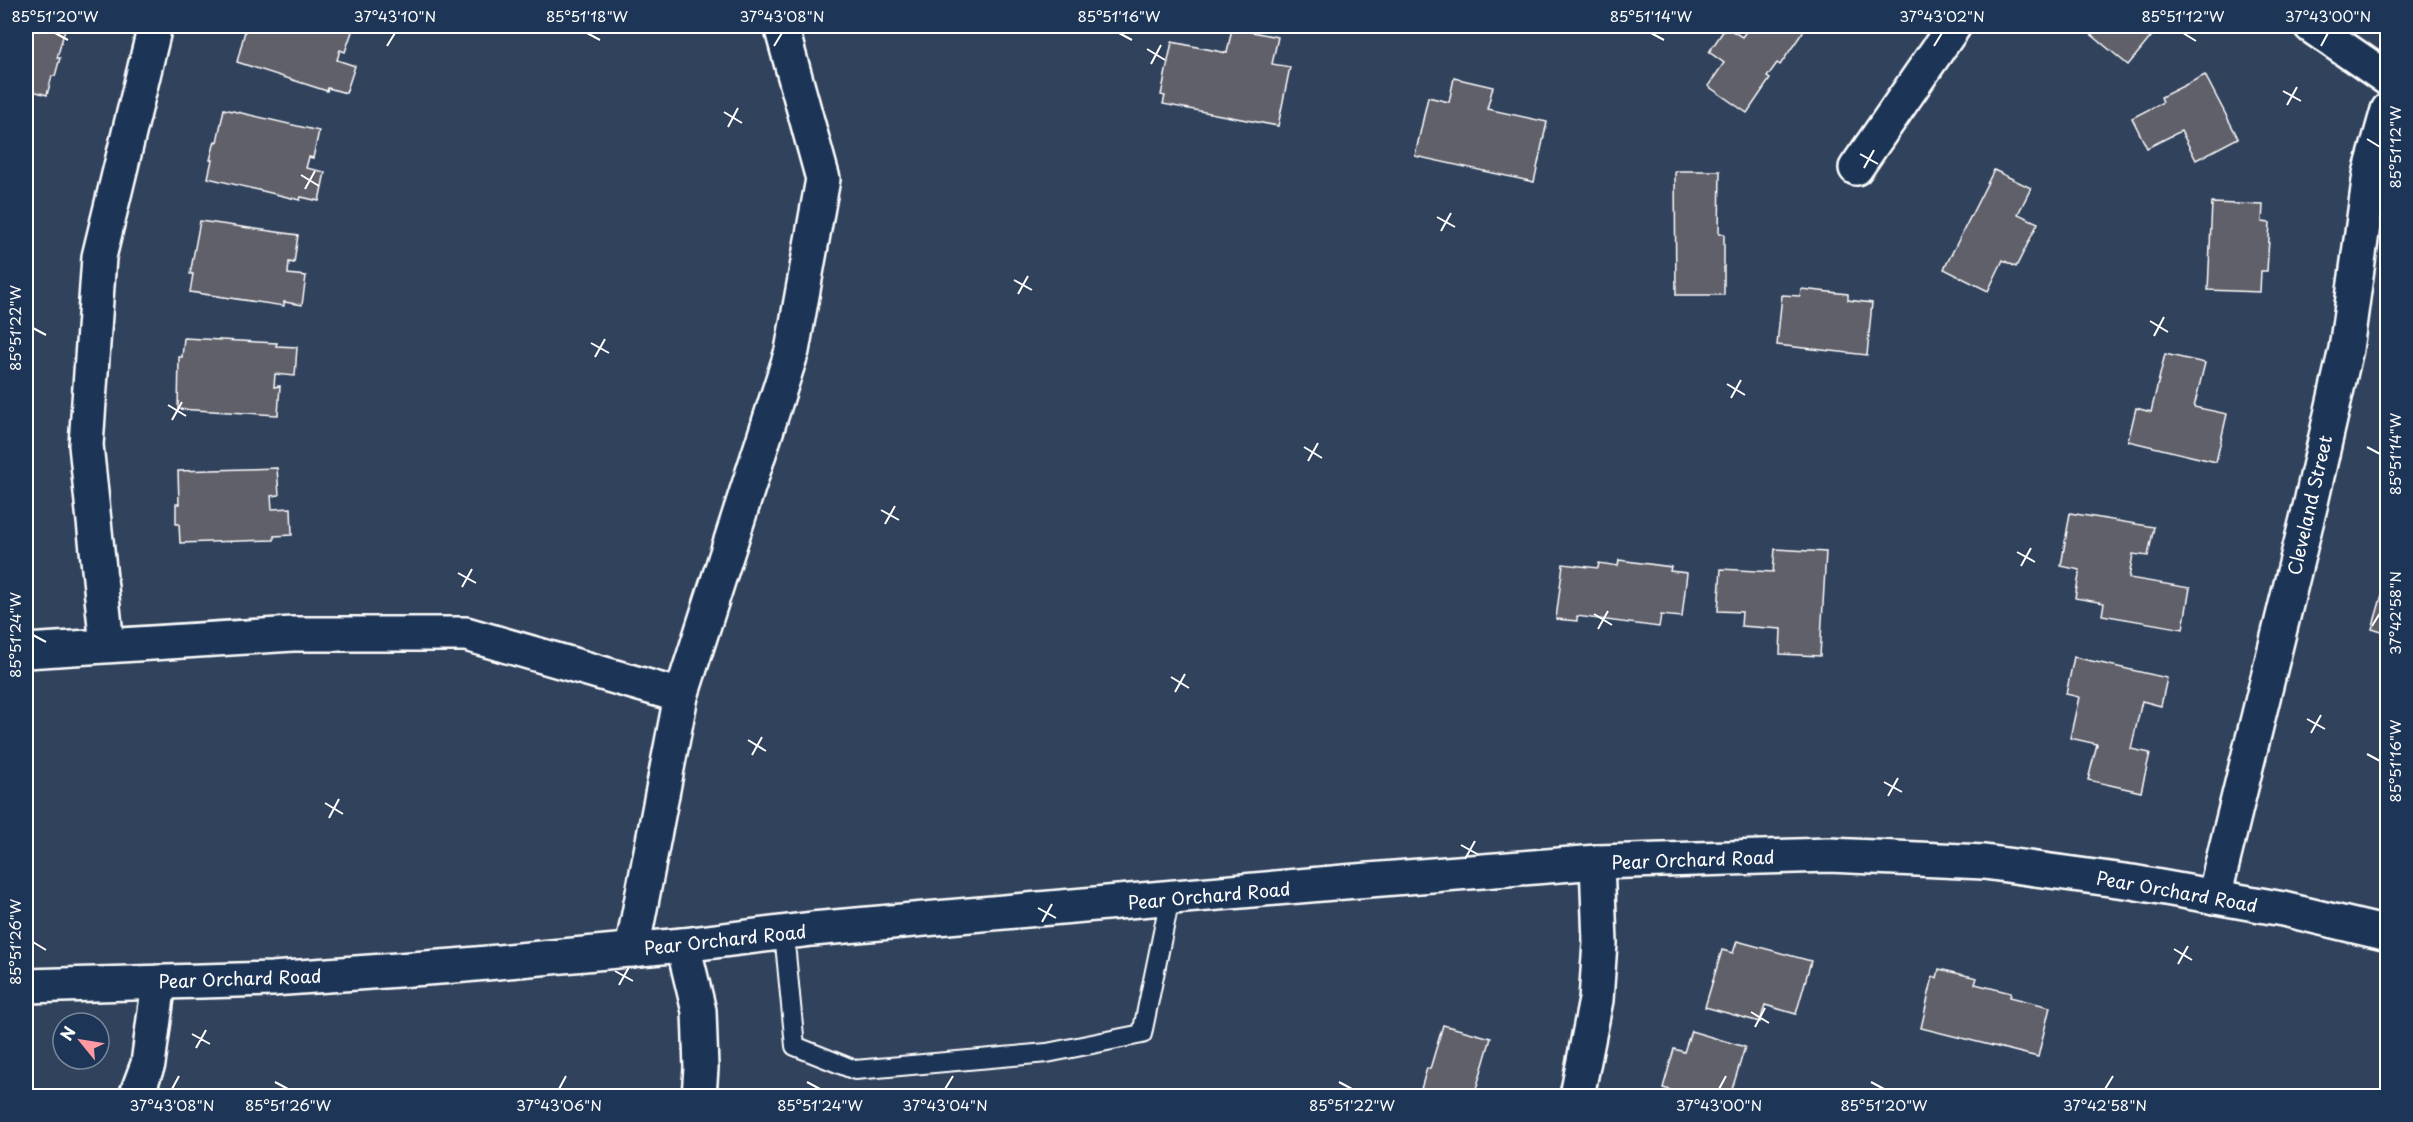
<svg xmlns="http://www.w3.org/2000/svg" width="2413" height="1122" font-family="'Playpen Sans',sans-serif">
<rect width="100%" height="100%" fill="#31425d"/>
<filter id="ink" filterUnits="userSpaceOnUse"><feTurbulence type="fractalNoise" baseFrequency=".0167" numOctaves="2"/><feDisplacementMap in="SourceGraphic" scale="12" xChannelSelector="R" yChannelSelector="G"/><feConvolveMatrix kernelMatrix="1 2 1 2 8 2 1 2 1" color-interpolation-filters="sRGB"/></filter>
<g filter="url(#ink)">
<!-- building -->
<g fill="#60606a" stroke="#fff" stroke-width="1.5">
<polygon points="26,26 66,26 57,58 60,58 55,76 52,76 47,95 26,89"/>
<polygon points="250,26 354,26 345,52 340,50 337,60 355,66 346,93 328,88 327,91 237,62 246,27 249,28"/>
<polygon points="1750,26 1807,26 1780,65 1777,63 1767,77 1770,79 1747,113 1708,86 1724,63 1709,52 1726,27 1742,37"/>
<polygon points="2081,26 2160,26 2128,65"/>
<polygon points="1232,28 1278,37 1272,64 1290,67 1278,126 1163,104 1165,96 1161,95 1172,42 1227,53"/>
<polygon points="2205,75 2238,138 2196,160 2181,131 2147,148 2132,118 2163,102 2161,97"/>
<polygon points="1454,78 1493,87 1487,109 1547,122 1534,182 1415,156 1428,97 1449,102"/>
<polygon points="224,109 319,131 313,158 309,157 306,168 325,172 319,201 301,197 300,200 208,178 212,160 210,160 215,141 217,142"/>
<polygon points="1994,170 2031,188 2018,214 2038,223 2016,267 2003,260 1988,291 1944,269"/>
<polygon points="1675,171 1720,171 1719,234 1724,234 1724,295 1676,295"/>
<polygon points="2212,203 2263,205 2262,222 2270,223 2267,271 2261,271 2260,292 2208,290"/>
<polygon points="200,221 298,235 294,263 289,262 288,274 306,276 302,305 284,302 284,306 190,292 193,274 190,274"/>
<polygon points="1801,289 1848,294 1848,300 1872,303 1867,355 1777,345 1782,295 1800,296"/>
<polygon points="184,338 277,343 276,346 297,347 295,376 275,374 274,387 280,386 278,415 178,409 179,357 182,357"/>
<polygon points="2165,354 2205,363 2194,407 2227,414 2216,462 2128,441 2136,408 2151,412"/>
<polygon points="277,468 279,495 271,496 272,509 291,508 292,535 274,536 274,540 180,543 179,524 176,524 176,504 179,504 178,471"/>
<polygon points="2070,513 2154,527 2148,556 2133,554 2129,578 2190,588 2183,629 2102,615 2104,603 2075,598 2080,570 2061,566"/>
<polygon points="1775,549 1826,552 1820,656 1780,654 1781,629 1741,626 1742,612 1718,611 1721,569 1773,572"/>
<polygon points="1619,560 1671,567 1670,571 1687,573 1682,617 1661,615 1659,627 1577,616 1577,621 1556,619 1563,564 1598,568 1599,563 1618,566"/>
<polygon points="2383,591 2388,592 2388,634 2372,629"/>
<polygon points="2388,652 2388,680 2380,678"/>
<polygon points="2074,657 2167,678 2161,706 2142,701 2131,749 2150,753 2141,792 2088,780 2097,744 2070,738 2079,697 2066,694"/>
<polygon points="1737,941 1811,961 1796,1014 1765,1005 1760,1022 1705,1007 1722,950 1733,953"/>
<polygon points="1939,969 1977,978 1975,984 2011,993 2010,997 2050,1007 2038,1057 1921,1028 1933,976 1937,978"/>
<polygon points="1443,1025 1491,1038 1474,1096 1419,1096 1427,1068 1430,1069"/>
<polygon points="1691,1031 1745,1047 1730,1096 1671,1096 1673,1091 1663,1088 1674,1049 1684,1052"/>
</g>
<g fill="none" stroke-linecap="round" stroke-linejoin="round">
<defs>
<polyline id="lane" points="784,933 795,1046 855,1070 1047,1053 1142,1034 1170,898"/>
<g id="street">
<polyline points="2311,26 2388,79"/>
<polyline points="1856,168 1954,26"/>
<polyline points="107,645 86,445 99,257 155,26"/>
<polyline points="26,651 293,634 466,634 681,696 632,950"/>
<polyline points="681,696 792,351 823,179 781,26"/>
<polyline points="2214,897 2310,507 2346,349 2370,174 2388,110"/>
<polyline points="683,945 699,1011 701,1068 699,1096"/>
<polyline points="26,986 272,979 454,966 683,945 812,929 1344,882 1597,862 1829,855 1984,862 2132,882 2283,909 2388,934"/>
<polyline points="136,1096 148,1064 159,982"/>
<polyline points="1577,1096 1596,1000 1600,943 1597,862"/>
</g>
</defs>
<!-- lane casing -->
<use href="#lane" stroke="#fff" stroke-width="22"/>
<!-- street casing -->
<use href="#street" stroke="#fff" stroke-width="38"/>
<!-- lane -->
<use href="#lane" stroke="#1d3557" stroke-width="18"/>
<!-- street -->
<use href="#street" stroke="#1d3557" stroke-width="33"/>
</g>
</g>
<!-- ticks -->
<path fill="none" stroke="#fff" stroke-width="2" d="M55,33L68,40M587,33L600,40M1119,33L1132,40M1651,33L1664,40M2183,33L2196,41M387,46L395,33M774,46L782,33M1934,46L1942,33M2321,46L2328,33M1147,49L1165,60M1151,64L1161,45M2283,91L2301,101M2287,105L2297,87M724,112L742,123M728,127L738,108M2367,139L2380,147M1860,154L1878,164M1864,168L1874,150M301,175L319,186M305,189L315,171M1437,217L1455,227M1441,231L1451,213M1014,280L1032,290M1018,294L1028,276M2150,321L2168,332M33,328L46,335M2154,336L2164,317M591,343L609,353M595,357L605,339M1727,384L1745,395M1731,398L1741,380M168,405L186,416M172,420L182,402M1304,447L1322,458M2367,447L2380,454M1308,461L1318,443M881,510L899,520M885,524L895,506M2017,552L2035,562M2021,566L2031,548M458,573L476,583M462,587L472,569M1594,614L1612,625M2372,626L2380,613M1598,629L1608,611M33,635L46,642M1171,677L1189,688M1175,692L1185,674M2307,719L2325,729M2311,733L2321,715M748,740L766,751M2367,754L2380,761M752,755L762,737M1884,782L1902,792M1888,796L1898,778M325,803L343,814M329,818L339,799M1461,845L1479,855M1465,859L1475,841M1038,908L1056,918M1042,922L1052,904M33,942L46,950M2174,949L2192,960M2178,964L2188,946M615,971L633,981M619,985L629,967M1751,1012L1769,1023M1755,1027L1765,1008M192,1034L210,1044M196,1048L206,1030M275,1082L288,1089M807,1082L820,1089M1339,1082L1352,1089M1871,1082L1884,1089M172,1089L179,1076M559,1089L566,1076M945,1089L953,1076M1719,1089L1726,1076M2105,1089L2113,1076"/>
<g text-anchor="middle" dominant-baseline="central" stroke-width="4.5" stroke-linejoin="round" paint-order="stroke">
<!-- street labels -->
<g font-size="18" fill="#fff" stroke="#1d3557">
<text transform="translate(2309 505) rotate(-77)">Cleveland Street</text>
<text transform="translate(1693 859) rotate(-2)">Pear Orchard Road</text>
<text transform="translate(2177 891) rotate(10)">Pear Orchard Road</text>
<text transform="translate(1209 895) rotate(-5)">Pear Orchard Road</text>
<text transform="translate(725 939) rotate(-6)">Pear Orchard Road</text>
<text transform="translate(240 978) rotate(-2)">Pear Orchard Road</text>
</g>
</g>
<!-- margin -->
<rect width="2413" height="1122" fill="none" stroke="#1d3557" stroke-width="66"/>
<!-- north arrow -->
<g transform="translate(81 1041) rotate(300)"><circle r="28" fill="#1d3557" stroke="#77869a" stroke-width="1.5"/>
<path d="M0-4.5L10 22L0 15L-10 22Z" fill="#ff9aa2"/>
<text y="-9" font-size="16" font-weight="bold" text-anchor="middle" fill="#ffffff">N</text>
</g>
<rect x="33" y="33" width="2347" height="1056" fill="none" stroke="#fff" stroke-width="2"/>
<g font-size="15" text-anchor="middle" fill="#fff">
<text x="55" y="22">85°51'20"W</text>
<text x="395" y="22">37°43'10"N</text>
<text x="587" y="22">85°51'18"W</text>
<text x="782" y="22">37°43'08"N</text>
<text x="1119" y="22">85°51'16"W</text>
<text x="1651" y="22">85°51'14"W</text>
<text x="1942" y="22">37°43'02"N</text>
<text x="2183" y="22">85°51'12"W</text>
<text x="2328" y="22">37°43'00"N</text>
<text transform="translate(2396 147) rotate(-90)" y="5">85°51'12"W</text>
<text transform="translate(16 328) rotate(-90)" y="5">85°51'22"W</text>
<text transform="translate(2396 454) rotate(-90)" y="5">85°51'14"W</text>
<text transform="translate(2396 613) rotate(-90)" y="5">37°42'58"N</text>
<text transform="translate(16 635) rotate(-90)" y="5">85°51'24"W</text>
<text transform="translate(2396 761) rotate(-90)" y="5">85°51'16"W</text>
<text transform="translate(16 942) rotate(-90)" y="5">85°51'26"W</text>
<text x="172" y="1111">37°43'08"N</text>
<text x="288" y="1111">85°51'26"W</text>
<text x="559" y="1111">37°43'06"N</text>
<text x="820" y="1111">85°51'24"W</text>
<text x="945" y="1111">37°43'04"N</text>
<text x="1352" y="1111">85°51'22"W</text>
<text x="1719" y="1111">37°43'00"N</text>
<text x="1884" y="1111">85°51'20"W</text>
<text x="2105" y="1111">37°42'58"N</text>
</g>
</svg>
